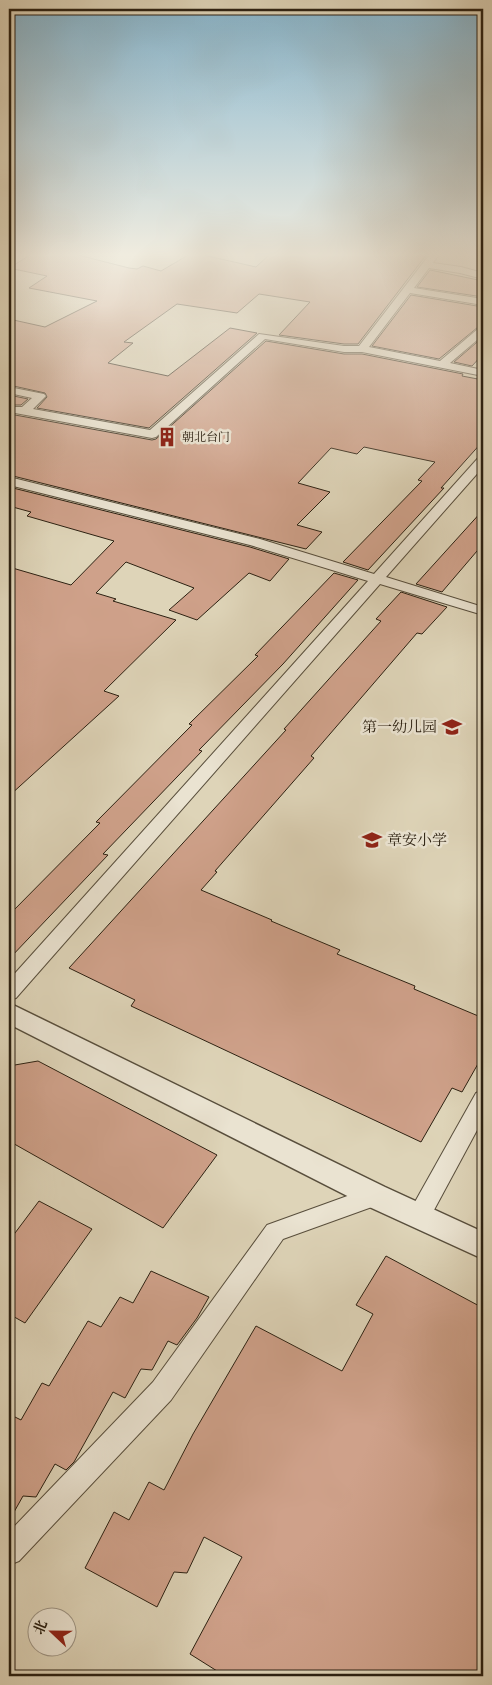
<svg xmlns="http://www.w3.org/2000/svg" width="492" height="1685" font-family="'IM FELL English','Noto Serif SC',serif">
<rect width="100%" height="100%" fill="#ded4b8"/>
<filter id="stains"><feTurbulence type="fractalNoise" baseFrequency=".004" numOctaves="4"/><feColorMatrix values="0 0 0 0 .2 0 0 0 0 .09 0 0 0 0 .02 0 0 0 .5 -.17"/></filter>
<radialGradient id="worn" r=".72"><stop offset=".6" stop-color="#630" stop-opacity="0"/><stop offset="1" stop-color="#630" stop-opacity=".3"/></radialGradient>
<!-- building -->
<g fill="#cfa18a" stroke="#2c2112">
<polygon points="32,254 74,254 129,268 137,269 143,266 161,271 190,254 199,254 256,267 270,254 427,254 358,344 344,344 279,335 310,302 259,294 237,313 177,304 124,342 133,343 108,363 168,376 230,328 257,333 149,428 37,408 47,397 45,393 9,385 9,319 45,327 97,301 29,288 47,276 9,268"/>
<polygon points="430,270 483,281 483,297 417,287"/>
<polygon points="411,295 483,307 483,325 478,327 439,359 372,346"/>
<polygon points="483,337 483,354 472,366 454,362"/>
<polygon points="266,341 344,354 362,354 463,374 462,376 483,380 483,441 441,488 444,488 368,570 343,562 422,481 418,480 435,462 364,447 357,454 331,448 298,483 330,492 297,525 322,532 306,549 9,475 9,417 15,415 152,440 156,439"/>
<polygon points="9,395 28,399 21,405 9,405"/>
<polygon points="9,487 250,547 289,559 270,581 249,573 197,620 169,610 194,588 126,562 96,593 116,599 113,601 176,620 104,691 119,696 9,796 9,567 71,585 114,541 27,516 31,512 9,506"/>
<polygon points="483,510 483,544 442,592 416,584"/>
<polygon points="334,573 358,580 283,664 199,750 202,751 103,854 108,855 9,959 9,915 100,823 96,822 192,725 189,724 258,656 255,655"/>
<polygon points="401,592 447,607 422,634 417,633 311,756 314,758 215,871 217,872 201,890 272,920 271,921 340,950 337,954 415,986 414,989 483,1018 483,1055 462,1092 452,1088 421,1142 131,1006 135,1000 69,968 286,730 284,729 381,621 376,619"/>
<polygon points="38,1061 217,1155 163,1228 9,1141 9,1066"/>
<polygon points="39,1201 92,1229 25,1323 9,1314 9,1241"/>
<polygon points="386,1256 483,1308 483,1676 225,1676 190,1654 242,1557 204,1537 187,1573 174,1572 157,1607 85,1568 114,1512 129,1520 149,1482 164,1490 193,1434 256,1326 342,1371 373,1314 356,1305"/>
<polygon points="151,1271 209,1297 197,1318 177,1345 168,1341 152,1370 141,1369 125,1398 113,1392 74,1462 66,1470 55,1464 36,1497 23,1496 9,1521 9,1414 21,1420 42,1383 49,1386 88,1321 101,1327 120,1297 133,1303"/>
</g>
<g fill="none" stroke-linecap="round" stroke-linejoin="round">
<defs>
<g id="minor">
<polygon points="430,254 439,254 433,263 461,267 483,273 483,279 460,273 429,268 414,288 483,299 483,305 410,293 369,347 440,361 479,328 483,327 483,335 450,363 483,370 483,376 362,352 344,352 265,339 156,437 152,438 15,413 9,415 9,407 22,407 32,398 9,393 9,387 44,394 46,396 33,409 150,430 259,334 344,346 359,346"/>
<polygon points="483,456 483,467 386,577 483,607 483,615 380,584 16,998 9,1000 9,980 368,581 250,545 9,485 9,477 260,539 374,574 479,457"/>
<polygon points="483,1090 483,1119 427,1223 419,1226 411,1223 408,1216 411,1209 476,1093"/>
<polygon points="375,1186 383,1189 386,1196 383,1203 283,1239 171,1400 19,1561 9,1565 9,1532 153,1382 267,1225"/>
</g>
<polygon id="tertiary" points="9,1003 385,1187 483,1232 483,1259 365,1205 9,1024"/>
</defs>
<!-- minor casing -->
<use href="#minor" stroke="#584e3c" stroke-width="2"/>
<!-- tertiary casing -->
<use href="#tertiary" stroke="#584e3c" stroke-width="3"/>
<!-- minor -->
<use href="#minor" fill="#eae3d1" fill-rule="evenodd"/>
<!-- tertiary -->
<use href="#tertiary" fill="#eae3d1" fill-rule="evenodd"/>
</g>
<!-- sky -->
<linearGradient id="sky" x2="0" y2="1"><stop stop-color="#86b6cf"/><stop offset="0.52" stop-color="#f0ecdf"/><stop offset="1" stop-color="#f0ecdf" stop-opacity="0"/></linearGradient>
<rect width="492" height="490" fill="url(#sky)"/>
<!-- icons -->
<defs>
<symbol id="building-bare" viewBox="-9 -9 18 18"><path d="M-4-6H4V6H1V3H-1V6H-4ZM-2.5-4.3h1.7v1.8h-1.7ZM.8-4.3h1.7v1.8H.8ZM-2.5-1h1.7V.8h-1.7ZM.8-1h1.7V.8H.8Z" fill="#8f2418" stroke="#eae3d1" stroke-width="2.5" paint-order="stroke"/></symbol>
<symbol id="school-bare" viewBox="-9 -9 18 18"><path d="M0-5L7-2L0 1L-7-2ZM-4 1L0 2.5L4 1V4Q0 6-4 4Z" fill="#8f2418" stroke="#eae3d1" stroke-width="2.5" paint-order="stroke"/></symbol>
</defs>
<g fill-rule="evenodd">
<use href="#building-bare" x="153" y="423" width="28" height="28"/>
<use href="#school-bare" x="438" y="713" width="28" height="28"/>
<use href="#school-bare" x="358" y="826" width="28" height="28"/>
</g>
<g text-anchor="middle" dominant-baseline="central" stroke-width="5" stroke-linejoin="round" paint-order="stroke">
<!-- far-poi labels -->
<g font-size="12" fill="#2c2112" stroke="#eae3d1" text-anchor="start">
<text x="182" y="437">朝北台门</text>
</g>
<!-- poi labels -->
<g font-size="15" fill="#2c2112" stroke="#eae3d1" text-anchor="end">
<text x="437" y="727">第一幼儿园</text>
<text x="387" y="840" text-anchor="start">章安小学</text>
</g>
</g>
<!-- margin -->
<rect width="492" height="1685" fill="none" stroke="#ded4b8" stroke-width="30"/>
<rect x="10" y="10" width="472" height="1665" fill="none" stroke="#2c2112" stroke-width="2.5"/>
<rect x="15" y="15" width="462" height="1655" fill="none" stroke="#2c2112"/>
<!-- north arrow -->
<g transform="translate(52 1632) rotate(292)"><circle r="24" fill="#eae3d1" stroke="#9e9585"/>
<path d="M0-4L9 19L0 12L-9 19Z" fill="#8f2418"/>
<text y="-8" font-size="14" font-weight="bold" text-anchor="middle" fill="#2c2112">北</text>
</g>
<rect width="100%" height="100%" filter="url(#stains)"/>
<rect width="100%" height="100%" fill="url(#worn)"/>
</svg>
